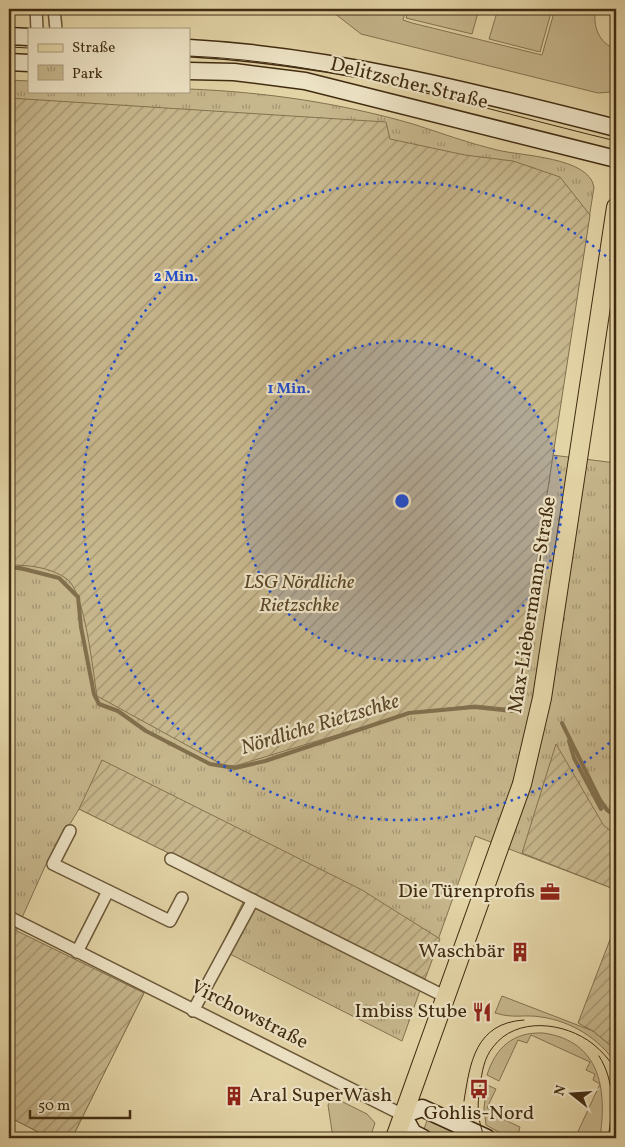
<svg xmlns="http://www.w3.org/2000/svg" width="625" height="1147" font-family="Vollkorn,serif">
<defs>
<pattern id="park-tufts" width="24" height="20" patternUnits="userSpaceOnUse" patternTransform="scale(1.25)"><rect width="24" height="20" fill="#c7b78d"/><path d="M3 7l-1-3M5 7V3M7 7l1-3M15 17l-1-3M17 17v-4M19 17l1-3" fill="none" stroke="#a39572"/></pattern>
<pattern id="garden-furrows" width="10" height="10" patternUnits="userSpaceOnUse" patternTransform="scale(1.25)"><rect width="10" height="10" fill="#c7b78d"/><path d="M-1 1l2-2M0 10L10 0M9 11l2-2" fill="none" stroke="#a39572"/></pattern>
</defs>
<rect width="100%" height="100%" fill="#e3d4a6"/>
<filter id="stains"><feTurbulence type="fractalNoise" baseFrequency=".004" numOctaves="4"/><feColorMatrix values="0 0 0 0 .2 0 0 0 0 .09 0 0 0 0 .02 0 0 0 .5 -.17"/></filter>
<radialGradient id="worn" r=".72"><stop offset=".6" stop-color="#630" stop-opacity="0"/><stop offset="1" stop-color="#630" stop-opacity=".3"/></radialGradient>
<!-- grass -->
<g fill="#c7b78d" stroke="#84724f">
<path d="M329,9H406L403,20L412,23L542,55L555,9L593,11L596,9C592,25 599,44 616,49V70L610,92L598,93L361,34Z"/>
<polygon points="409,9 479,9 472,34 406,18"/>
<polygon points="498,9 552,9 540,52 489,39"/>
<path d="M502,996L593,1031L616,1050V1064C600,1039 571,1021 541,1017C523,1014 515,1019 495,1013Z"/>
<path d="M543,1033C601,1041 607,1090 600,1138H575L600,1084L593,1080L595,1074L586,1070L590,1062L531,1035L527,1043L518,1040L499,1081L487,1075C496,1047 513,1032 543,1033Z"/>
<polygon points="487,1085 496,1089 487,1108 494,1112 494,1115 520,1127 517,1138 508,1137 486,1125 484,1108"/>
<polygon points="333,1097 367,1114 375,1123 370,1138 333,1138 328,1105"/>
<polygon points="429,1116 466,1135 465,1138 436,1138 423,1131"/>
</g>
<!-- park -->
<path fill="url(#park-tufts)" stroke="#84724f" d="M9,80L29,81V91H189V89C265,92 340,103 413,124C441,133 468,143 497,150C521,156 589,157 594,187L552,455L616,463V892L614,889L475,836L402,1041L220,949L248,892L79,809L47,862L16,931L144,993L72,1138H50L9,1117Z"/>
<!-- garden -->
<g fill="url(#garden-furrows)" stroke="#84724f">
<path d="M9,98L386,122L390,139L465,155L513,161L560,177L590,215L514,709L475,705L409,713L235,766L223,765L97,696C93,672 85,592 67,579C50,567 29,565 9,565Z"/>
<polygon points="556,744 604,826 616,834 616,892 614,889 522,853"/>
<polygon points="102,760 362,890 440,939 425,979 79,809"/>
<polygon points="616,924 616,1050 593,1031 578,1023"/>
<polygon points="9,927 144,993 72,1138 50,1138 9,1117"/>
</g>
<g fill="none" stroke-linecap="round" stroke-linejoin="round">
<!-- stream -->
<g stroke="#816f4c" stroke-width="4">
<polyline points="9,568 20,568 59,578 78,597 81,627 94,694 99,704 118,711 146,731 210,764 235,768 265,761 409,713 474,707 513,711"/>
<polyline points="562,723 600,800 607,810 616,816"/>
<polyline points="569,741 574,758 601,809"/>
</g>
<defs>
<g id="minor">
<polyline points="36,9 37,29"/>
<polyline points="54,9 56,29"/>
<polyline points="70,831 53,864 170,921 182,898"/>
<polyline points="171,859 446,997"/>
<polyline points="9,917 403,1115"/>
<polyline points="77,952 108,891"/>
<polyline points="193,1011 253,900"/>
</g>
<g id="secondary">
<polyline points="9,36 29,37"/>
<path d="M189,48C334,56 475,92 616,128"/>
<polyline points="9,62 29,63"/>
<polyline points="189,71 234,72 305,81 616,159"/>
<polyline points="423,1138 413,1133 403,1115 422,1108 487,1138"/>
</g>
<polyline id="primary" points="395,1138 522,784 542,698 616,207"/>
</defs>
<!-- minor casing -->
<use href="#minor" stroke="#6a5636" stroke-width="14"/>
<!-- secondary casing -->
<use href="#secondary" stroke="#412c11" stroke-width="19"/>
<!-- primary casing -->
<use href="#primary" stroke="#412c11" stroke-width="20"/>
<!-- minor -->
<use href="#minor" stroke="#ede3c5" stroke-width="11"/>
<!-- secondary -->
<use href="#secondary" stroke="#ede3c5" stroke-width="16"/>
<!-- primary -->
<use href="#primary" stroke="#e3d4a6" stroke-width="18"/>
<!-- tram -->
<g stroke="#412c11" stroke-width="1">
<polyline points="9,47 29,48"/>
<path d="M189,56C335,62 475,107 616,141"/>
<path d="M599,1056C615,1081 613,1109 608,1138"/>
<path d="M464,1101C470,1063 475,1023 524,1020"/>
<path d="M485,1138C477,1121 477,1104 480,1086C482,1072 484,1058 493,1047C516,1016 565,1022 593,1044C602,1051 609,1060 616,1069"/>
</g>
</g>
<!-- distance rings -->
<circle cx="402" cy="501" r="160" fill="#1d4ed8" fill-opacity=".12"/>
<g fill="none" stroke="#1d4ed8" stroke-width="2.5" stroke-dasharray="2.5 5">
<circle cx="402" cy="501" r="160"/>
<path d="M615 738A319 319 0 1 1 615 264"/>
</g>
<!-- icons -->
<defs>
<symbol id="office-bare" viewBox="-9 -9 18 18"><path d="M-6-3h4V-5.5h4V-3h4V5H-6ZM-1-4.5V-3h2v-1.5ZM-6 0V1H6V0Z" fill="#8f2418" stroke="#ede3c5" stroke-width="2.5" paint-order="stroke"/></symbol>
<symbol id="building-bare" viewBox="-9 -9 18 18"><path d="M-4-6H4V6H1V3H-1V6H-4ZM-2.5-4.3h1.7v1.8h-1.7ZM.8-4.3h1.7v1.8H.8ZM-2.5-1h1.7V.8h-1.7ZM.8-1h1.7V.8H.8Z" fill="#8f2418" stroke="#ede3c5" stroke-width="2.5" paint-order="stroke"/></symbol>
<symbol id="restaurant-bare" viewBox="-9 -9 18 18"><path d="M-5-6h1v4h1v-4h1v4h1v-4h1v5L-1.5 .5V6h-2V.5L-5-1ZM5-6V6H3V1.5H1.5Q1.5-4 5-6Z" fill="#8f2418" stroke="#ede3c5" stroke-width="2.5" paint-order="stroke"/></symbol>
<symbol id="bus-bare" viewBox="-9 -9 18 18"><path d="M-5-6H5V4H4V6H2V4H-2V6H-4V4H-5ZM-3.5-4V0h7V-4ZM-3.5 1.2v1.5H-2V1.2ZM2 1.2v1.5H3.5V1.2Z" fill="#8f2418" stroke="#ede3c5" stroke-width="2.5" paint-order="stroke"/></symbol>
</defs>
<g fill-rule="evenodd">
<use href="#office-bare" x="536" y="878" width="28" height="28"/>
<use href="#building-bare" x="506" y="938" width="28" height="28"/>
<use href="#restaurant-bare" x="468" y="998" width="28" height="28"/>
<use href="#bus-bare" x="465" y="1075" width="28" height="28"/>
<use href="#building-bare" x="220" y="1082" width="28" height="28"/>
</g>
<g text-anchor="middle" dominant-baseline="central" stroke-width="4.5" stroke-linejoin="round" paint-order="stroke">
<!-- street labels -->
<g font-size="20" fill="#412c11" stroke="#ede3c5">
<text transform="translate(409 84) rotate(14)">Delitzscher Straße</text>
<text transform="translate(533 605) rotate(-81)">Max-Liebermann-Straße</text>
<text transform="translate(249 1015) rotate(27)">Virchowstraße</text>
</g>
<!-- park labels -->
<g font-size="20" font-style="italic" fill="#5c482a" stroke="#ede3c5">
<text x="299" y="583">LSG Nördliche<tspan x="299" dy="23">Rietzschke</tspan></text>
</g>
<!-- poi labels -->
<g font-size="20" fill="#412c11" stroke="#ede3c5" text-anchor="end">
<text x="535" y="892">Die Türenprofis</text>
<text x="505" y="952">Waschbär</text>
<text x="467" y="1012">Imbiss Stube</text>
<text x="249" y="1096" text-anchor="start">Aral SuperWash</text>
<text x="479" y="1114" text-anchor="middle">Gohlis-Nord</text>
</g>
<!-- water labels -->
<g font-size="21" font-style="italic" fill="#5c482a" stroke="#ede3c5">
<text transform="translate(320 725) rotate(-17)">Nördliche Rietzschke</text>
</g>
</g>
<circle cx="402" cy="501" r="8" fill="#1d4ed8" stroke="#ede3c5" stroke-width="2.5"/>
<g font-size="15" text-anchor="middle" font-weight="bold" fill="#1d4ed8" stroke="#ede3c5" stroke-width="4.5" stroke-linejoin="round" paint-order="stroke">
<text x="176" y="281">2 Min.</text>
<text x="289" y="393">1 Min.</text>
</g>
<!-- margin -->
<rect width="625" height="1147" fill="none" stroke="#e3d4a6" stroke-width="30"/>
<rect x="10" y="10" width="605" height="1127" fill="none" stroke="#412c11" stroke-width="2.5"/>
<rect x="15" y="15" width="595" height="1117" fill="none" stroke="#412c11"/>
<!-- legend -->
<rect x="28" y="28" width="162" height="65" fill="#ede3c5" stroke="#a89a7d"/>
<rect x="38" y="44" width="25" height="8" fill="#e3d4a6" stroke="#a89a7d"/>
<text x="72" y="52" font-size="15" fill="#412c11">Straße</text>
<rect x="38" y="65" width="25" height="15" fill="url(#park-tufts)" stroke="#a89a7d"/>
<text x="72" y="78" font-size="15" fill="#412c11">Park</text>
<!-- north arrow -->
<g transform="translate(572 1094) rotate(287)" stroke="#ede3c5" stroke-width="4" paint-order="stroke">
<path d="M0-4L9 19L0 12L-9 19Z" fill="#412c11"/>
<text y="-8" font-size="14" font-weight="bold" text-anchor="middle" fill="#412c11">N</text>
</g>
<!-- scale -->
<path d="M30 1110v8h100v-8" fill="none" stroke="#412c11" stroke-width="2.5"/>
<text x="38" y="1110" font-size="15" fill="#412c11" stroke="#ede3c5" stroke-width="4" paint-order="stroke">50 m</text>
<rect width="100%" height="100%" filter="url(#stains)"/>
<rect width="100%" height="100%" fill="url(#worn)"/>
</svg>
